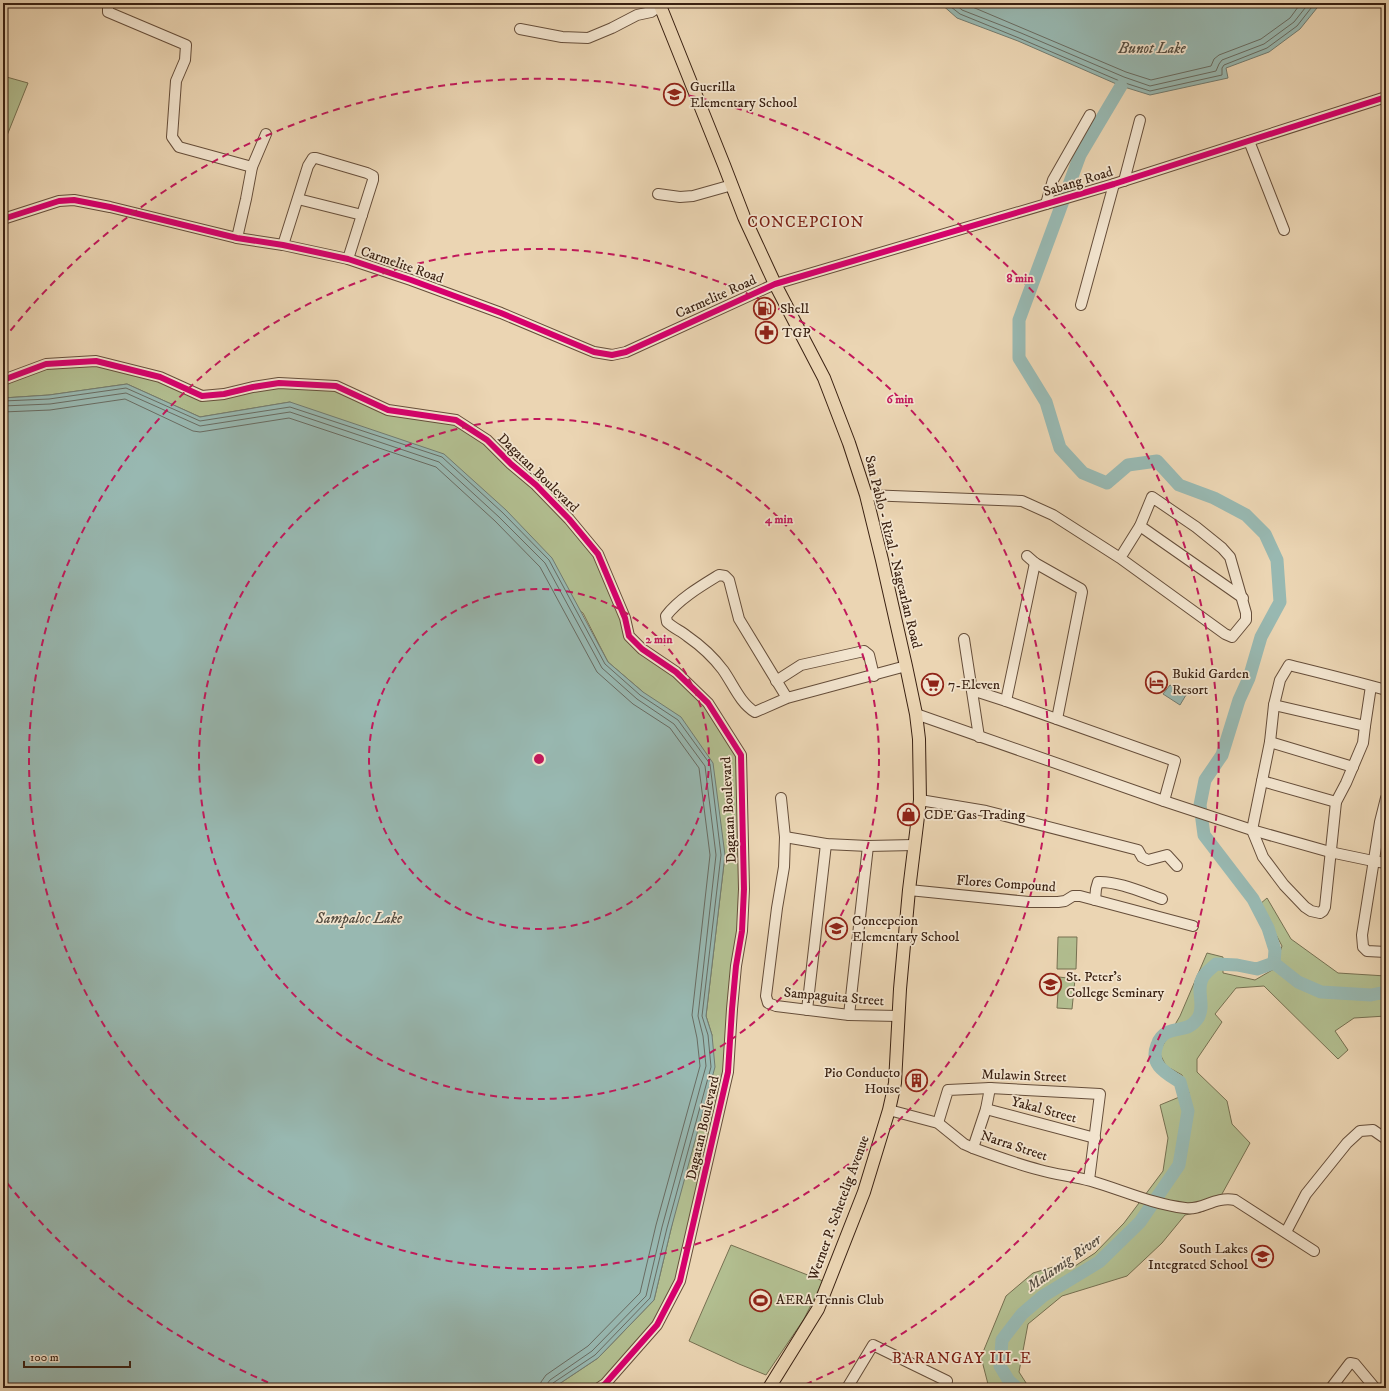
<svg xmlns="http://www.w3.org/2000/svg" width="1389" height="1391" font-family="'IM FELL DW Pica',serif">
<rect width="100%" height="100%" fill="#ebd5b3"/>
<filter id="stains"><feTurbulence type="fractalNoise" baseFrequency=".005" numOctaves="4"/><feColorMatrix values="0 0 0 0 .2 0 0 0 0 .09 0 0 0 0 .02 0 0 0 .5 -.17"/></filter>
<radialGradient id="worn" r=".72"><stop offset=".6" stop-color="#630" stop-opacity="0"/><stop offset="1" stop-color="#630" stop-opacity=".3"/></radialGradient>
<!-- green -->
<g fill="#b2be90" stroke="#767051">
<polygon points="3,76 28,83 6,138 3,137"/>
<polygon points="96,361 202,396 253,387 336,386 388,410 456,420 487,440 598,554 629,636 708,703 741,755 744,889 730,1036 680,1281 657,1325 599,1388 553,1388 598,1358 654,1300 671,1229 712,1035 706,1016 725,855 643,692 608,662 583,613 290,402 200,417 127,384 49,395 3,398 3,380 46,364"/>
<polygon points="1267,898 1291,939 1338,973 1386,976 1386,1016 1354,1018 1335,1031 1348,1050 1338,1059 1264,986 1236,988 1215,1014 1222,1022 1197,1059 1197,1072 1227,1101 1232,1124 1250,1143 1217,1203 1204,1211 1185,1215 1162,1243 1127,1276 1062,1296 1028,1324 1019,1372 1028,1386 1035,1388 989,1388 981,1357 1006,1296 1033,1273 1053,1267 1075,1266 1095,1253 1124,1223 1163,1171 1168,1138 1160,1105 1189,1093 1182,1075 1166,1066 1159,1052 1180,1016 1207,953 1223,957 1223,973 1255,980 1274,969 1282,946 1260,904"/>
<polygon points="1058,937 1077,937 1076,969 1057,969"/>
<polygon points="1059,977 1075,979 1072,1009 1057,1008"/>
<polygon points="731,1245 823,1281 804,1319 766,1375 739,1364 689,1341"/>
</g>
<!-- water -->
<g fill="#98b8b1" stroke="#727c71">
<polygon points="940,3 1321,3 1300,29 1269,52 1226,68 1228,78 1150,95 1121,86 1018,41 957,18"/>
<polygon points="127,384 200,417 290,402 444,454 506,510 552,558 608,662 643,692 681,717 713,763 725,855 706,1016 712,1035 715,1067 671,1229 654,1300 598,1358 553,1388 3,1388 3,398 49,395"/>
<polygon points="1170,685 1186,695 1180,705 1163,694"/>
</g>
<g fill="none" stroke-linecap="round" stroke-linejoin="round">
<!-- shore -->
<g stroke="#696c62" stroke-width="1">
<polyline points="946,3 960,14 1019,38 1122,82 1150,91 1222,75 1222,68 1224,65 1267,48 1297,26 1315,3"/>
<polyline points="954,3 962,10 1021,33 1124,77 1150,86 1216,71 1219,64 1222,60 1264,44 1294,22 1309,3"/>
<polyline points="963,3 1126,72 1151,80 1211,66 1214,59 1219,55 1261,39 1290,18 1301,3"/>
<polyline points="3,401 49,399 126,388 200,421 290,407 442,457 503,513 549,560 605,664 640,695 678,720 710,764 721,855 702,1016 708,1035 711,1067 667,1228 650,1298 595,1355 553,1383 551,1388"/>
<polyline points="3,406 50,404 126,393 200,426 290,412 439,462 499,517 545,563 602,668 637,699 674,724 705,766 716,855 698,1016 703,1036 706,1066 662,1227 646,1296 592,1351 550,1380 547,1384 546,1388"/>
<polyline points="3,412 50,410 125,399 193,431 200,432 289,418 436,467 495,521 540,567 597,672 633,704 670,728 699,768 710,855 692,1015 697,1038 700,1066 656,1225 640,1293 588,1346 546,1375 541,1382 540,1388"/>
</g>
<!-- river -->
<g stroke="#98b8b1" stroke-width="13">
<polyline points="1121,86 1080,155 1019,320 1019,358 1046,402 1060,448 1083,473 1107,483 1128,465 1157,461 1179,485 1214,498 1246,515 1265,534 1277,560 1280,602 1261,637 1249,678 1239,700 1222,755 1205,780 1200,805 1204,835 1253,899 1268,928 1275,950 1274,963"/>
<polyline points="1274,963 1298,982 1321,992 1371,995 1386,992"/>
<path d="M1017,1388L1009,1381L1000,1366L1002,1340L1022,1314L1043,1296L1099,1262L1140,1222L1179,1165L1188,1111L1180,1082C1166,1073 1149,1065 1157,1045C1158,1040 1163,1034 1168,1032C1180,1027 1189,1031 1198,1018C1206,1005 1195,990 1203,977C1206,972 1212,968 1216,964L1237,965L1257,969L1274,963"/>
</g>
<defs>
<g id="minor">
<polyline points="108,3 108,12 186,45 185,60 176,81 172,137 179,147 252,167"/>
<polyline points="520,29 562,37 588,38 612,28 637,15 651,12 660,6"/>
<polyline points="1249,141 1284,230"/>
<polyline points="1124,181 1140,120"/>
<polyline points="658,194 680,197 693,196 732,185"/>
<polyline points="298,199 362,215"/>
<polyline points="1046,204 1053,180 1090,115"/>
<polyline points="3,219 59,201 74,200 110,207 237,238 283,245 348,259 411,280 501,313 582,347 594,352 612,355 626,352 775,284 1114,184 1386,97"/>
<polyline points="237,238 246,199 252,167 266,134"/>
<polyline points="283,245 308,166 313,158 316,158 367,173 373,176 373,180 348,259"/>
<polyline points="1081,305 1114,184"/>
<polyline points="3,380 46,364 96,361 160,377 202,396 224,394 253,387 279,383 336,386 388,410 456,420 487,440 511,464 536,485 569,519 598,554 625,618 629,636 642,649 676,672 708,703 741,755 744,889 742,931 736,966 732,1009 728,1072 680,1281 657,1325 605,1384 599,1388"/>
<polyline points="866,495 1022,501 1053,515 1120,558 1225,634 1232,637 1246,620 1246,613 1230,557 1222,548 1196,527 1152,497 1140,526 1120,558"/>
<polyline points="1140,526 1243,598"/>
<polyline points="1027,556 1035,563 1081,589 1082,592 1057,719"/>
<polyline points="964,639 979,737"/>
<polyline points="776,681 801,665 864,651 869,655 874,676"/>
<path d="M1371,686L1365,726L1363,743L1346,783L1336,802L1325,907L1323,911L1320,913L1311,911L1305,907L1284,885L1263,857L1252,830L1270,742L1274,705L1280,680L1289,665C1321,673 1354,681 1386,690"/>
<polyline points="972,690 1006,701 1175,761 1164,801"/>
<path d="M787,698L739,619L729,580L725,576L719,575C701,586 679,599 666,616L667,622C673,628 681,631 687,636C700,645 714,658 723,670C733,684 740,703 755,712L787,698L906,666"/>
<polyline points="1006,701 1035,563"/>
<polyline points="1274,705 1365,726"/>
<polyline points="916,714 1164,801 1252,830 1330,852 1373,861 1386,863"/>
<polyline points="1270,742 1353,767"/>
<polyline points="1262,781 1336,802"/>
<polyline points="781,798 785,837 784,867 777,908 766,996 768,1003 776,1006 849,1015 898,1016"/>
<polyline points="1386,798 1380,822 1362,935 1363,947 1367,951 1386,952"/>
<polyline points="920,800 986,811 1138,850 1142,857 1148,860 1167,855 1177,866"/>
<polyline points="785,837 826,844 868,846 914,845"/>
<polyline points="909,890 1029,902 1058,902 1065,901 1073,896 1080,896 1193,926"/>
<path d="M1095,900L1096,889L1098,882C1118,881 1144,893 1162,899"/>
<polyline points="807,1010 826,844"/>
<polyline points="849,1015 868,846"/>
<polyline points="986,1109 1095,1138"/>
<path d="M889,1110L938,1123L964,1144L973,1148C995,1156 1017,1164 1040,1170C1057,1175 1074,1176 1091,1181C1122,1190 1152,1204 1185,1208C1202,1211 1214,1196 1235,1200L1314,1251"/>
<polyline points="938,1123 948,1090 990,1088 1100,1094 1089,1180"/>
<polyline points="973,1148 986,1109 990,1088"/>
<polyline points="1286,1232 1306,1194 1347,1143 1360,1131 1373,1130 1386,1139"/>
<polyline points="847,1388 873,1345 947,1381 943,1388"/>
<polyline points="1331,1388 1350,1363 1355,1364 1375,1388"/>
</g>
<polyline id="major" points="659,3 724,165 744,217 775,284 824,378 849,443 866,495 882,560 906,666 916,714 919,739 920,800 909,890 900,989 895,1083 889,1110 864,1192 818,1309 769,1388"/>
</defs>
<!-- minor casing -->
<use href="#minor" stroke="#664e3a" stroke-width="12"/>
<!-- major casing -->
<use href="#major" stroke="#3a2112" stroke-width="14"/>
<!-- minor -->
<use href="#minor" stroke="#f2e4ce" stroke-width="10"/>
<!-- major -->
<use href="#major" stroke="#ebd5b3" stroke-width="12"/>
<defs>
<g id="cycleway">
<polyline points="3,219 59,201 74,200 110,207 237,238 283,245 348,259 411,280 501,313 582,347 594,352 612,355 626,352 775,284 1114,184 1386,97"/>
<polyline points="3,380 46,364 96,361 160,377 202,396 224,394 253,387 279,383 336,386 388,410 456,420 487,440 511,464 536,485 569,519 598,554 625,618 629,636 642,649 676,672 708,703 741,755 744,889 742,931 736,966 732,1009 728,1072 680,1281 657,1325 605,1384 599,1388"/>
</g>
</defs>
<!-- cycleway casing -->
<use href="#cycleway" stroke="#f2e4ce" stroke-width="8"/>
<!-- cycleway -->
<use href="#cycleway" stroke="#d6006c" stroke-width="6"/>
</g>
<!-- distance rings -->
<g fill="none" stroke="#c2185b" stroke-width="2" stroke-dasharray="7 5">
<circle cx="539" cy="759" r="170"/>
<circle cx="539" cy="759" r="340"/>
<circle cx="539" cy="759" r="510"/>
<path d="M279 1387A680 680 0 0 1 3 1178M3 340A680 680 0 1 1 799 1387"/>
</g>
<!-- icons -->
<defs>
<symbol id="school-ring" viewBox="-11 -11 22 22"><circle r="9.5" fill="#f2e4ce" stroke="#8f2418" stroke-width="1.5"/><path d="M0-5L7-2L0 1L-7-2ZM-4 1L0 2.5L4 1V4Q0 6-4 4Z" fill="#8f2418"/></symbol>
<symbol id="fuel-ring" viewBox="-11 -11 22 22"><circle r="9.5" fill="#f2e4ce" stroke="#8f2418" stroke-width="1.5"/><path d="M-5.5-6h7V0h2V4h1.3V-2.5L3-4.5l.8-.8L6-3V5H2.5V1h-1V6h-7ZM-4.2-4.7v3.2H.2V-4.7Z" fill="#8f2418"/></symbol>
<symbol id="pharmacy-ring" viewBox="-11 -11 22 22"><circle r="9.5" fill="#f2e4ce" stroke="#8f2418" stroke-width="1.5"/><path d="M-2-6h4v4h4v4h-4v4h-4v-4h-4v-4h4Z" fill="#8f2418"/></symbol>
<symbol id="hotel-ring" viewBox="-11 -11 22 22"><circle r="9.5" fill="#f2e4ce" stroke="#8f2418" stroke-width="1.5"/><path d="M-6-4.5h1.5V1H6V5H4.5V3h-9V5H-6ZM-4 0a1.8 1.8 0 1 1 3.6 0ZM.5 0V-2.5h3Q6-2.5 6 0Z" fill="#8f2418"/></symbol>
<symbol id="supermarket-ring" viewBox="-11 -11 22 22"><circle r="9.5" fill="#f2e4ce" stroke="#8f2418" stroke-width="1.5"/><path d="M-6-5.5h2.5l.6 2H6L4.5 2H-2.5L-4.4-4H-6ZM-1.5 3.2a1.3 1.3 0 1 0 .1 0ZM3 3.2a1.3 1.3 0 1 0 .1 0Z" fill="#8f2418"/></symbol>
<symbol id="shop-ring" viewBox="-11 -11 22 22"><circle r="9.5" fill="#f2e4ce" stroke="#8f2418" stroke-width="1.5"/><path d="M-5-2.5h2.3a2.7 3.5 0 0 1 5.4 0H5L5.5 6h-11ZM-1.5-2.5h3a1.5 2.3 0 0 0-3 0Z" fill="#8f2418"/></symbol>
<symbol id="university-ring" viewBox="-11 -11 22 22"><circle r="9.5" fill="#f2e4ce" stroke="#8f2418" stroke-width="1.5"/><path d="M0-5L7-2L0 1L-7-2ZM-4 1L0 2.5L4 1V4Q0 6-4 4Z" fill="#8f2418"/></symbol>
<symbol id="building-ring" viewBox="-11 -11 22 22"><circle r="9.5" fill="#f2e4ce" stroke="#8f2418" stroke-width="1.5"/><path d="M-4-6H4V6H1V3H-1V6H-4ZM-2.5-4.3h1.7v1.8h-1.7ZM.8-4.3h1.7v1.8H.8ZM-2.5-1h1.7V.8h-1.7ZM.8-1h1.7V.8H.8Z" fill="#8f2418"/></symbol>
<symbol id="stadium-ring" viewBox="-11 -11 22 22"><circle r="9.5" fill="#f2e4ce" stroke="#8f2418" stroke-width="1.5"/><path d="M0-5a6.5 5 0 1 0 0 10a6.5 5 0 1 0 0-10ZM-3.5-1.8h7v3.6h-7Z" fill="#8f2418"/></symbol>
</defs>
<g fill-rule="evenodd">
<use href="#school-ring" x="662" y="82" width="25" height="25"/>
<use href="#fuel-ring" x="752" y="296" width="25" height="25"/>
<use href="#pharmacy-ring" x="754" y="320" width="25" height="25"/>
<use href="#hotel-ring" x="1144" y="670" width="25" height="25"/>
<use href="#supermarket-ring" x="920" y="672" width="25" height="25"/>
<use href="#shop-ring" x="896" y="802" width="25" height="25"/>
<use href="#school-ring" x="824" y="916" width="25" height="25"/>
<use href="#university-ring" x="1038" y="972" width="25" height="25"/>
<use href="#building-ring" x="904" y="1068" width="25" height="25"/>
<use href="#school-ring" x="1250" y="1244" width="25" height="25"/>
<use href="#stadium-ring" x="748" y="1288" width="25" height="25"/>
</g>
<g text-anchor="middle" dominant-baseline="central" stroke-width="3.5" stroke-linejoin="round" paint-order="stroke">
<!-- poi labels -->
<g font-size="14" fill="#3a2112" stroke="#f2e4ce" text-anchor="start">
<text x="690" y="87">Guerilla<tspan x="690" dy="16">Elementary School</tspan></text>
<text x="780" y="309">Shell</text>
<text x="782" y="333">TGP</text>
<text x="1172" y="674">Bukid Garden<tspan x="1172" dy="16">Resort</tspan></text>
<text x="948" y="685">7-Eleven</text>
<text x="924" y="815">CDE Gas Trading</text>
<text x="852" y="921">Concepcion<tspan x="852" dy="16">Elementary School</tspan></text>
<text x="1066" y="977">St. Peter's<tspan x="1066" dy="16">College Seminary</tspan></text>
<text x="900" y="1073" text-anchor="end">Pio Conducto<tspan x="900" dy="16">House</tspan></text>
<text x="1248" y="1249" text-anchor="end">South Lakes<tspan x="1248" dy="16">Integrated School</tspan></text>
<text x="776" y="1300">AERA Tennis Club</text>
</g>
<!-- street labels -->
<g font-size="14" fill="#3a2112" stroke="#f2e4ce">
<text transform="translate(1078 182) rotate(-17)">Sabang Road</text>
<text transform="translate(402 265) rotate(19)">Carmelite Road</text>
<text transform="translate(716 297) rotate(-24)">Carmelite Road</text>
<text transform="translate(538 473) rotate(44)">Dagatan Boulevard</text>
<text transform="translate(893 552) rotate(76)">San Pablo - Rizal - Nagcarlan Road</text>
<text transform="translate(729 810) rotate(-93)">Dagatan Boulevard</text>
<text transform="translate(1006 884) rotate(4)">Flores Compound</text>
<text transform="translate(834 997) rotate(5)">Sampaguita Street</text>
<text transform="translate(1024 1076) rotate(2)">Mulawin Street</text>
<text transform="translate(1044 1110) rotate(15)">Yakal Street</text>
<text transform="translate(703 1128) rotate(-77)">Dagatan Boulevard</text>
<text transform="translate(1014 1146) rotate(18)">Narra Street</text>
<text transform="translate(839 1208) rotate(-70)">Werner P. Schetelig Avenue</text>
</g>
<!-- water labels -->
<g font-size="15" font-style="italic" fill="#564e42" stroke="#f2e4ce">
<text x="1152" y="48">Bunot Lake</text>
<text x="359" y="918">Sampaloc Lake</text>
<text transform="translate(1064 1263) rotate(-35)">Malamig River</text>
</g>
<!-- quarter labels -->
<g font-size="16" letter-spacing="1" fill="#7a1f14" stroke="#f2e4ce">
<text x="806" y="222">CONCEPCION</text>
<text x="962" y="1358">BARANGAY III-E</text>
</g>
</g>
<circle cx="539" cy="759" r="6" fill="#c2185b" stroke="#f2e4ce" stroke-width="2"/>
<g font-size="12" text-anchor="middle" font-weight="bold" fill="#c2185b" stroke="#f2e4ce" stroke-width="3.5" stroke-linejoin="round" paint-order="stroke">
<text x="1020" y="282">8 min</text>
<text x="900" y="403">6 min</text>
<text x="779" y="523">4 min</text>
<text x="659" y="643">2 min</text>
</g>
<!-- margin -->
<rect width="1389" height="1391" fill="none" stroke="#ebd5b3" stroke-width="16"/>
<rect x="4" y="4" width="1381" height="1383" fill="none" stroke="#3a2112" stroke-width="2"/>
<rect x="8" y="8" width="1373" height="1375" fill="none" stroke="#3a2112"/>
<!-- scale -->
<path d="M24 1361v6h106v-6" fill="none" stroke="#3a2112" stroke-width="2"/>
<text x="30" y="1361" font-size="12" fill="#3a2112" stroke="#f2e4ce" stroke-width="3" paint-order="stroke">100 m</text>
<rect width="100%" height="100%" filter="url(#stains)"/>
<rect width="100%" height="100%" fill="url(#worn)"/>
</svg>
